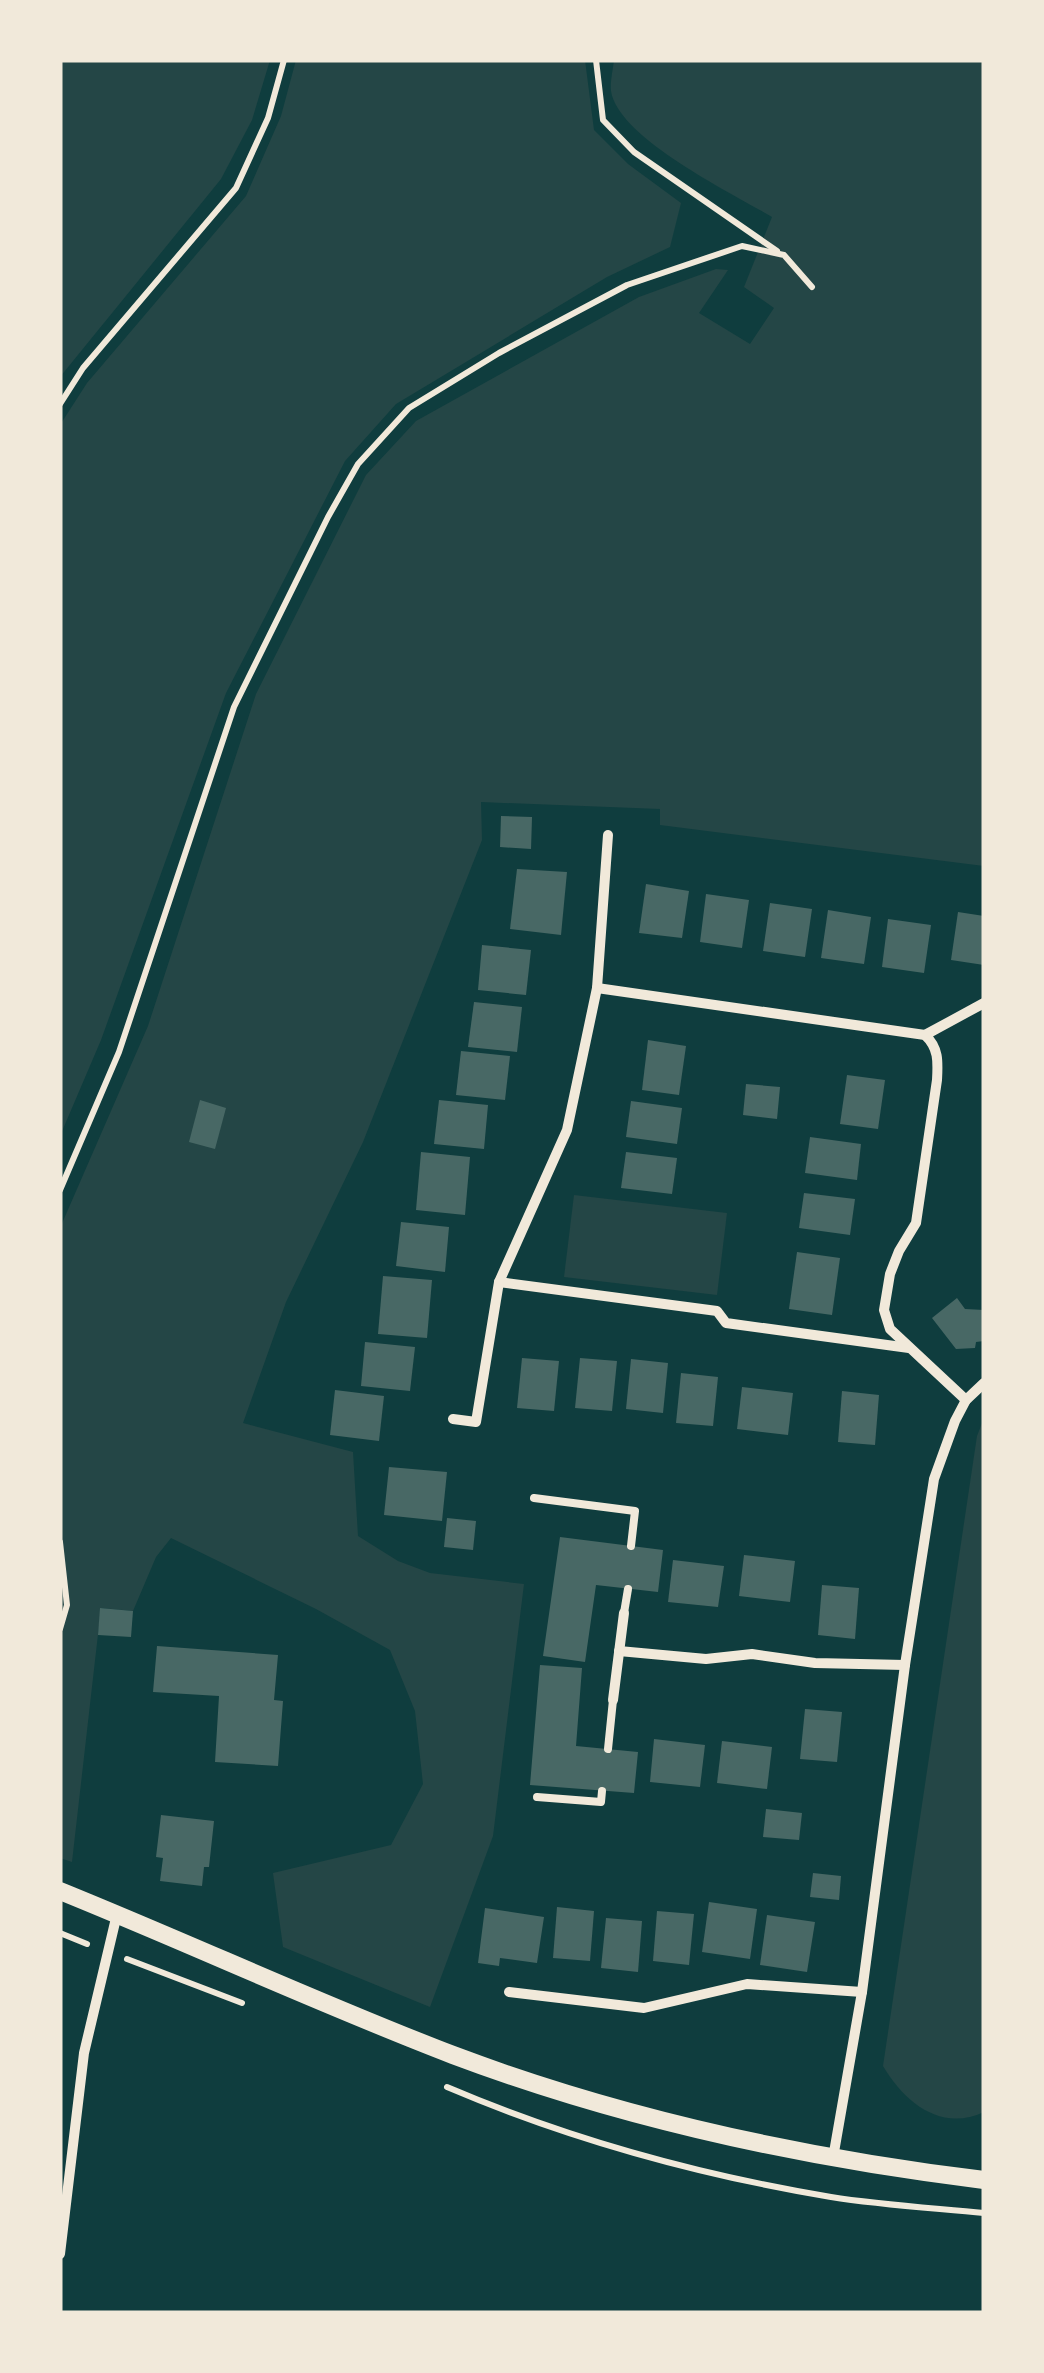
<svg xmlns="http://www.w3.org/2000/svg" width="1044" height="2373" font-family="'Varela Round',sans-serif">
<rect width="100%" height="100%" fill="#0f3d3e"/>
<!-- green -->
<g fill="#244646">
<polygon points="60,60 270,60 252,120 221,179 60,377"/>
<polygon points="296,60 585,60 594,130 628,164 681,203 670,247 607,277 396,404 345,461 226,693 101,1040 60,1136 60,425 87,383 246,196 281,116"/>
<path d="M614,60H984V866L660,825V809L481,802L482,840L363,1142L286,1302L243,1423L353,1452L358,1536L398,1561L430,1573L524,1584L493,1836L430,2007L283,1947L273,1873L391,1845L423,1784L415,1711L390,1650L316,1609L171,1538L156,1557L133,1611L101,1608L72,1862L60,1858V1228L148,1026L256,694L366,475L416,421L639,297L716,269L728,270L699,313L750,344L774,308L744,287L772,217C732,193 618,138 611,91C610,82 613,69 614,60Z"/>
<polygon points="574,1195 727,1213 717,1295 564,1277"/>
<path d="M984,1418V2112C941,2132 905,2103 883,2066L977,1436Z"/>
</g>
<!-- building -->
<g fill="#486865">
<polygon points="501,816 532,817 531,849 500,847"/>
<polygon points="517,869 567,872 561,935 510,929"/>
<polygon points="646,884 689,891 682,938 639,933"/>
<polygon points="706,894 749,900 742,948 700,942"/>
<polygon points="770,903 812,909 805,957 763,951"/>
<polygon points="828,910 871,917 864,964 821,958"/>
<polygon points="958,912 984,916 984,965 951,960"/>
<polygon points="888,919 931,925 924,973 882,967"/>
<polygon points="482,945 531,950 526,995 478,990"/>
<polygon points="474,1002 522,1007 517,1052 468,1047"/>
<polygon points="648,1040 686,1046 679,1095 642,1090"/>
<polygon points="461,1051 510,1056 505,1100 456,1095"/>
<polygon points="847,1075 885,1080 878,1129 840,1124"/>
<polygon points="746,1084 780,1087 777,1119 743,1115"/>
<polygon points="200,1100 226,1108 215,1149 189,1142"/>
<polygon points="439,1100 488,1105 484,1149 434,1144"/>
<polygon points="631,1101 682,1108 677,1144 626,1137"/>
<polygon points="810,1137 861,1144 857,1180 805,1173"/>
<polygon points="421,1152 470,1157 465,1215 416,1210"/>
<polygon points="626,1152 677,1158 672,1194 621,1188"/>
<polygon points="804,1193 855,1199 850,1235 799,1228"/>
<polygon points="401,1222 449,1227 445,1272 396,1266"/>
<polygon points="797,1252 840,1258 832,1315 789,1309"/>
<polygon points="383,1276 432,1280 427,1338 378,1334"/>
<polygon points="957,1298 965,1309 984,1310 984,1341 976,1342 975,1348 956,1349 932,1318"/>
<polygon points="365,1342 415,1347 410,1391 361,1386"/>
<polygon points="522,1358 559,1361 554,1411 517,1408"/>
<polygon points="580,1358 617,1361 612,1411 575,1408"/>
<polygon points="631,1359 668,1363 663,1413 626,1409"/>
<polygon points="681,1373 718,1377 713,1426 676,1423"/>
<polygon points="742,1387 793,1393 788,1435 737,1429"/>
<polygon points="335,1390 384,1396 379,1441 330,1435"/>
<polygon points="842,1391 879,1395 875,1445 838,1442"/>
<polygon points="389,1467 447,1472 442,1521 384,1515"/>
<polygon points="447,1518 476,1521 473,1550 444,1547"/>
<polygon points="560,1537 663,1550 658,1592 596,1585 585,1662 543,1656"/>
<polygon points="744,1555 795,1561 790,1602 739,1596"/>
<polygon points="673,1560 724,1566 718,1607 668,1602"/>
<polygon points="822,1585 859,1588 855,1639 818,1635"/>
<polygon points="100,1608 133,1611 131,1637 98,1635"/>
<polygon points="157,1646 278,1655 274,1700 283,1701 278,1766 215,1762 219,1696 153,1692"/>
<polygon points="540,1665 582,1668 576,1746 638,1752 634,1793 530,1785"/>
<polygon points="805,1709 842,1712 837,1762 800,1759"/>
<polygon points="654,1739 705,1745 700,1787 650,1782"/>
<polygon points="722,1741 772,1747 767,1789 717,1783"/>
<polygon points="766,1809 802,1813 799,1840 763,1837"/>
<polygon points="161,1815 214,1821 209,1867 204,1867 202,1886 160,1881 163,1858 156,1857"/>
<polygon points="813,1873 841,1876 839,1900 810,1897"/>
<polygon points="709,1902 757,1909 750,1959 702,1952"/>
<polygon points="557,1907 594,1911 590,1961 553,1958"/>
<polygon points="485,1908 544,1917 537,1963 500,1958 499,1966 478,1963"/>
<polygon points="657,1911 694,1914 689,1965 653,1961"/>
<polygon points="767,1915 815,1922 807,1972 760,1965"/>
<polygon points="606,1918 642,1921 638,1972 601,1968"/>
</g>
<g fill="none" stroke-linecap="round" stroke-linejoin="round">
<!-- path -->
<g stroke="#f1e9da" stroke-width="6">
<polyline points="596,60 603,120 634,152 777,251"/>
<polyline points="60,404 83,368 236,188 268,118 284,60"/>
<polyline points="60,1190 119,1052 234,707 328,517 358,464 409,408 499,353 627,285 742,246 784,255 812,287"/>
<polyline points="60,1542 67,1605 60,1629"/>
<polyline points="60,1933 87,1944"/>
<polyline points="127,1959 242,2003"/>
<path d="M447,2087C569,2139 700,2175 831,2197C881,2205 933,2208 984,2213"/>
</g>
<!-- service -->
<g stroke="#f1e9da" stroke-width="8">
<polyline points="534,1498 635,1511 631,1546"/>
<polyline points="624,1613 628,1589"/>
<polyline points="608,1749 613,1700"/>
<polyline points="537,1797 601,1802 602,1791"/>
</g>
<!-- minor -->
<g stroke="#f1e9da" stroke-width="10">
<path d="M597,988L925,1035C939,1048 938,1062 937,1080L916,1223L899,1251L890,1274L884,1310L890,1329L966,1400"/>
<polyline points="925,1035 984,1003"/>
<polyline points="499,1282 717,1311 726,1323 909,1348"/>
<polyline points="453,1419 476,1422 499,1282 567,1130 597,988 608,835"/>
<polyline points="619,1651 706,1659 752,1654 815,1663 905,1665"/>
<polyline points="613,1700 624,1613"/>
<polyline points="509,1992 644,2008 747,1984 862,1992"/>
<polyline points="833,2158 862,1992 905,1665 934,1479 955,1421 966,1400 984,1383"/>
<polyline points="60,2254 84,2053 117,1914"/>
</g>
<!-- tertiary -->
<path stroke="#f1e9da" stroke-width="18" d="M60,1891C191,1944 320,2004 453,2055C623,2119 804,2158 984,2180"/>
</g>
<!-- border -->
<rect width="1044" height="2373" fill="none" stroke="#f1e9da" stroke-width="125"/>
</svg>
